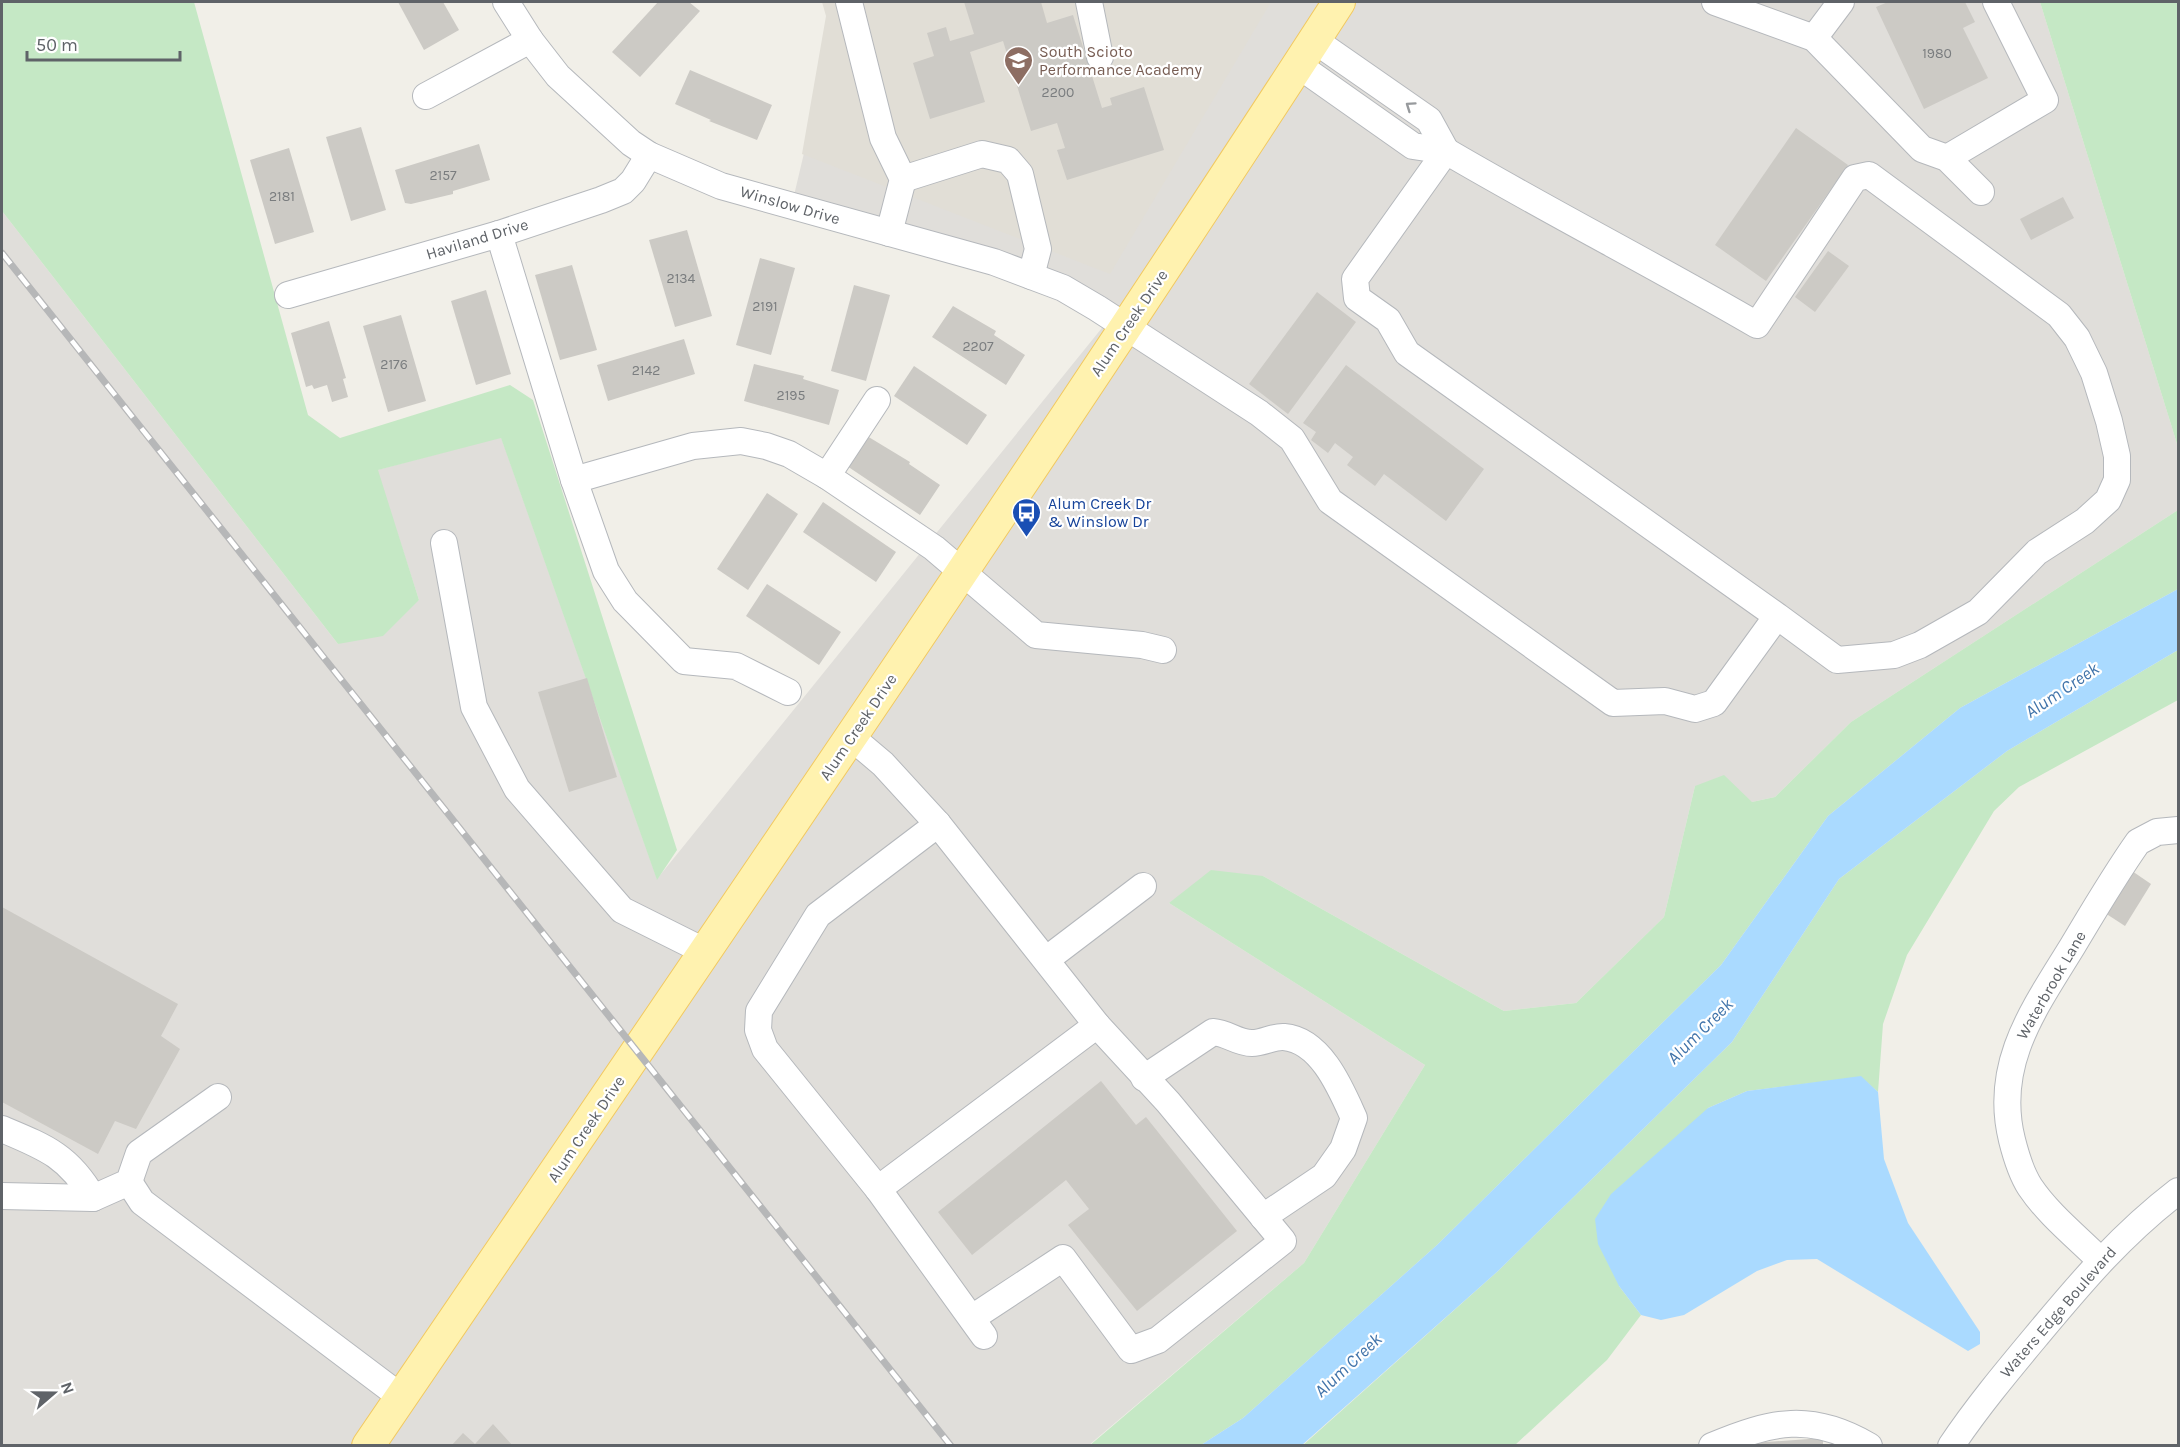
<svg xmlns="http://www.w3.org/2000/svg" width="2180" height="1447" font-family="Karla,sans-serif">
<rect width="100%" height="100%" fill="#f1efe8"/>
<!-- industrial -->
<polygon fill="#e0deda" points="831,2 2040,2 2178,447 2178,510 1851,722 1775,797 1752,802 1695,786 1664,917 1576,1003 1504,1011 1263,876 1169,903 1425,1065 1304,1263 1089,1445 2,1445 2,211 338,644 419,600 377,470 501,437 657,879 1114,313 791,208 836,18"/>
<!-- education -->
<polygon fill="#e1ded6" points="822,2 1271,2 1110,274 802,154 826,16"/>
<!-- green -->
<g fill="#c5e8c5">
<polygon points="2,2 194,2 308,415 340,438 510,385 533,400 677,850 657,880 501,438 378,470 419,600 383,636 338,644 2,211"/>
<polygon points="2040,2 2178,2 2178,447"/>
<polygon points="2178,510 2178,589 1960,708 1828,816 1721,965 1437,1245 1243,1418 1201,1445 1089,1446 1304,1263 1425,1065 1169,903 1211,870 1263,876 1504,1011 1576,1003 1664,917 1695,786 1724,775 1752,802 1775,797 1851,722"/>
<polygon points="2178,650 2178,700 2019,787 1994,811 1907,955 1883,1024 1878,1092 1861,1077 1747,1091 1708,1108 1619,1286 1641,1315 1607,1360 1515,1445 1302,1446 1498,1271 1732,1042 1839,879 2007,751"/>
</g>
<!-- water -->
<g fill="#aadaff">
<polygon points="2178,589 2178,650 2007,751 1839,879 1732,1042 1498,1271 1302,1445 1201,1445 1243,1418 1437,1245 1721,965 1828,816 1960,708"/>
<polygon points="1861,1076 1878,1092 1884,1159 1908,1223 1980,1332 1980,1344 1968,1351 1817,1259 1787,1260 1757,1271 1684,1315 1661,1320 1641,1315 1619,1286 1598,1244 1595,1219 1611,1194 1708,1108 1747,1091"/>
</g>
<!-- building -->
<g fill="#cccac5">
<polygon points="398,2 443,2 459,30 424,50"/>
<polygon points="658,2 689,2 700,11 640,77 612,52"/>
<polygon points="964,2 1041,2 1047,23 1073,15 1102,108 1112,105 1110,98 1144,87 1164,150 1067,180 1057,150 1065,148 1057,123 1031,131 1003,41 970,52 985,102 930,119 913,63 934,56 927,33 946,27 950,41 974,34"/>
<polygon points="1888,2 1965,2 1975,22 1963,28 1988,78 1924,109 1876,7"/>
<polygon points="690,70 772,105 757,140 709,121 711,120 675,104"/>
<polygon points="361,127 386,210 351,221 326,137"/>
<polygon points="1796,128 1848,165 1766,281 1715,245"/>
<polygon points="479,144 490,180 453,191 453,194 411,204 405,203 395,170"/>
<polygon points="289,148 314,232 275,244 250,160"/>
<polygon points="2063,197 2074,218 2031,240 2020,219"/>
<polygon points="687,230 712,316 675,327 649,240"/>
<polygon points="1828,251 1849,266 1815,312 1795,297"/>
<polygon points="760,258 795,268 771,355 736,345"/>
<polygon points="572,265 597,350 560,360 535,275"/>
<polygon points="854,285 890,295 866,381 831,371"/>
<polygon points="486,290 511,374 476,385 451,301"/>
<polygon points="1317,292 1356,322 1288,414 1249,384"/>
<polygon points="953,306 996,331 994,335 1025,355 1006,385 932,337"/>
<polygon points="401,315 426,401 388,412 363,326"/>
<polygon points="329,321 346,378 343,379 348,397 332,402 327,385 314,389 312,385 306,387 291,333"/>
<polygon points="684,339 695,374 608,401 597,365"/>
<polygon points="754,364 804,376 803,379 839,390 829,425 744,401"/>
<polygon points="1346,365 1484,469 1446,521 1384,474 1375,486 1347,465 1353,457 1335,443 1328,453 1311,440 1316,432 1303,423"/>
<polygon points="914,366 987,415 967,445 894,396"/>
<polygon points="867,436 910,462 909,464 940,485 920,515 847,466"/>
<polygon points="767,493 798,514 748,590 717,569"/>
<polygon points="823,502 896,552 876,582 803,532"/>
<polygon points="767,584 841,632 819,665 746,616"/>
<polygon points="587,678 617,777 569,792 538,692"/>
<polygon points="2132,871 2151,884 2125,926 2105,913"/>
<polygon points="2,907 178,1004 161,1036 180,1049 136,1129 115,1121 98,1154 2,1102"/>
<polygon points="1101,1081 1136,1125 1146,1117 1237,1231 1137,1311 1068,1225 1089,1209 1066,1180 972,1255 938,1212"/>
<polygon points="493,1424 513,1446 451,1446 463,1433 475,1444"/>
<polygon points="1823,1438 1823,1446 1751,1446 1751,1443"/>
</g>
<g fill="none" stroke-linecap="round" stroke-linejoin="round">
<defs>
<g id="minor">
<path d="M506,2L530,40L558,76L631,143L649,155L721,186L994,262L1063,288L1097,308L1259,413L1292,439L1330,501L1613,703L1665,701L1695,709L1714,703L1777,616L1837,660L1894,655L1920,645L1978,612L2037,552L2085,521L2108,500L2117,480V456L2109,421L2094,373L2077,338L2059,315L1869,175L1855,178L1757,325C1654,265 1548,211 1446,151L1355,279L1357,298L1388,320L1407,353L1777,616"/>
<polyline points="849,2 883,138 903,179 889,233"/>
<polyline points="1089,2 1100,57"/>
<polyline points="1715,2 1814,38 1922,149 1947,158 1981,192"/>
<polyline points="1814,38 1841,2"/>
<polyline points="1314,40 1429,120 1446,151"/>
<polyline points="1298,65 1413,146 1446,151"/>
<polyline points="426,96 530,40"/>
<polyline points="1947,158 2045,100 1996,2"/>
<polyline points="903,179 982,154 1008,160 1020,174 1038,249 1031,276"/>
<polyline points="499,234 574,480 606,571 625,601 684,661 736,666 788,692"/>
<polyline points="288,295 499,234 601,200 623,191 633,181 649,155"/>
<polyline points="827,476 877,400"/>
<polyline points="574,480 693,446 741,441 766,446 789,454 827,476 934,548 1036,635 1142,645 1163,650"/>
<polyline points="444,543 474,707 517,789 622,910 704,951"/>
<polyline points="851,737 883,764 938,824 1097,1025 1168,1102 1283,1241 1158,1340 1131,1350 1063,1258 972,1318"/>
<polyline points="938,824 818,915 759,1011 758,1030 765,1049 878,1189 984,1336"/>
<polyline points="1047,959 1143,886"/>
<path d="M1144,1078L1213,1032C1228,1033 1237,1043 1252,1043C1263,1043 1274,1036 1284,1037C1321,1040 1341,1089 1354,1118L1343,1149L1324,1176L1263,1217"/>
<path d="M2,1129C45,1147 69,1156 93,1198"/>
<polyline points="129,1182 142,1202 401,1397"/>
<polyline points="878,1189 1097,1025"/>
<polyline points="2,1196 93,1198 129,1182 139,1153 218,1097"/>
<path d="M2100,1260C2077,1237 2048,1214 2030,1187C2021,1173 2016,1156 2012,1140C1993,1064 2034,1009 2072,947C2093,912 2114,876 2138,842L2157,832L2178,830"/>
<path d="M1712,1446C1772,1421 1811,1412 1869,1446"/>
<path d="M1951,1446C1977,1407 2008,1370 2038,1334C2083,1280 2122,1234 2178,1191"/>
</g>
<path id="major" d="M368,1446C695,966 1024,488 1339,2"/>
</defs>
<!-- minor casing -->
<use href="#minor" stroke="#b5b8bc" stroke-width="28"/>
<!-- major casing -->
<use href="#major" stroke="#f2c960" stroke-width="34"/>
<!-- minor -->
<use href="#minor" stroke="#fff" stroke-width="26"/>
<!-- major -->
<use href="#major" stroke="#fff2af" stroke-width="32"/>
<defs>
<polyline id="rail" points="2,253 951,1446"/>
</defs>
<!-- rail casing -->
<use href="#rail" stroke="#b6b7b8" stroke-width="7"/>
<!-- rail -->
<use href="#rail" stroke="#fff" stroke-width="4.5" stroke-dasharray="14" stroke-linecap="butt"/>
</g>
<!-- one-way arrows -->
<defs><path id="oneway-chevron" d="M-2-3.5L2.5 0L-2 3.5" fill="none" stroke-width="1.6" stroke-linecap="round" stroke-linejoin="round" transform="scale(1.5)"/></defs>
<use stroke="#979a9d" href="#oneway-chevron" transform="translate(1410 106) rotate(-145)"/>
<!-- icons -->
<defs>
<symbol id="school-pin" viewBox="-11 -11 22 30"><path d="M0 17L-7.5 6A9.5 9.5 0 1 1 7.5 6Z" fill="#8d6e63" stroke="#fff"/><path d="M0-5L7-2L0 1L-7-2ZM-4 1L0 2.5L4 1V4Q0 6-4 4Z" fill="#fff"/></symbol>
<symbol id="bus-pin" viewBox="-11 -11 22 30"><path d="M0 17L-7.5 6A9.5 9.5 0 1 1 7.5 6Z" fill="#1a4fb4" stroke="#fff"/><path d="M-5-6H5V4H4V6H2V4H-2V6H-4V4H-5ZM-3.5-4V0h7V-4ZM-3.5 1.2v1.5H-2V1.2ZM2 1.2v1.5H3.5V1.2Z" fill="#fff"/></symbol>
</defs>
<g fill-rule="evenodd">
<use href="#school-pin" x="1002" y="44" width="33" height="45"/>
<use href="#bus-pin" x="1010" y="496" width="33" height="45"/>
</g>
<g text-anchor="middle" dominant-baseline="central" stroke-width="4.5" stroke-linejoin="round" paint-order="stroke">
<!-- number labels -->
<g font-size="14" fill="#7a7d7f">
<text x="1937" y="53">1980</text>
<text x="1058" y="92">2200</text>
<text x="443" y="175">2157</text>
<text x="282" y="196">2181</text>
<text x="681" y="278">2134</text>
<text x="765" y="306">2191</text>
<text x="978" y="346">2207</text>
<text x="394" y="364">2176</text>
<text x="646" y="370">2142</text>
<text x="791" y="395">2195</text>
</g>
<!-- education labels -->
<g font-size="16" fill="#785e54" stroke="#fff" text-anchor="start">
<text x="1039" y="51">South Scioto<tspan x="1039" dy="18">Performance Academy</tspan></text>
</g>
<!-- street labels -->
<g font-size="16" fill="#5f6368" stroke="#fff">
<text transform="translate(790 205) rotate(16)">Winslow Drive</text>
<text transform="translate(477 239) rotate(-17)">Haviland Drive</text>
<text transform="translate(1129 323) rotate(-56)">Alum Creek Drive</text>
<text transform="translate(858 727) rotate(-56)">Alum Creek Drive</text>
<text transform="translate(2051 985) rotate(-60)">Waterbrook Lane</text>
<text transform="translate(586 1129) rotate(-56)">Alum Creek Drive</text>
<text transform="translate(2058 1312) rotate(-49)">Waters Edge Boulevard</text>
</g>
<!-- transit labels -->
<g font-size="16" fill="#164399" stroke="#fff" text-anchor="start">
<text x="1048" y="503">Alum Creek Dr<tspan x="1048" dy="18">&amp; Winslow Dr</tspan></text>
</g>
<!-- water labels -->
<g font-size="18" font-style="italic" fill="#4174aa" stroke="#fff">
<text transform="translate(2062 690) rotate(-34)">Alum Creek</text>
<text transform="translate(1700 1031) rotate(-45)">Alum Creek</text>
<text transform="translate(1348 1365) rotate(-43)">Alum Creek</text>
</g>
</g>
<!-- border -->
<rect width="2180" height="1447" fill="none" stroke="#5f6368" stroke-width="6"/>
<!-- north arrow -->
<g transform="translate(54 1393) rotate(70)" stroke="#ffffff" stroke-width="4.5" paint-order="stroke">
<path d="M0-4.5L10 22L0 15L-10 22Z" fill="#5f6368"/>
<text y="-9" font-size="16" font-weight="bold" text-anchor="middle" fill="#5f6368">N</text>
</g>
<!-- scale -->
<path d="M27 51v9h153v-9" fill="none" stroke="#5f6368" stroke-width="3"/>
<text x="36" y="51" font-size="18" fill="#5f6368" stroke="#ffffff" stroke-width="4.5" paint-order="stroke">50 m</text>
</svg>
